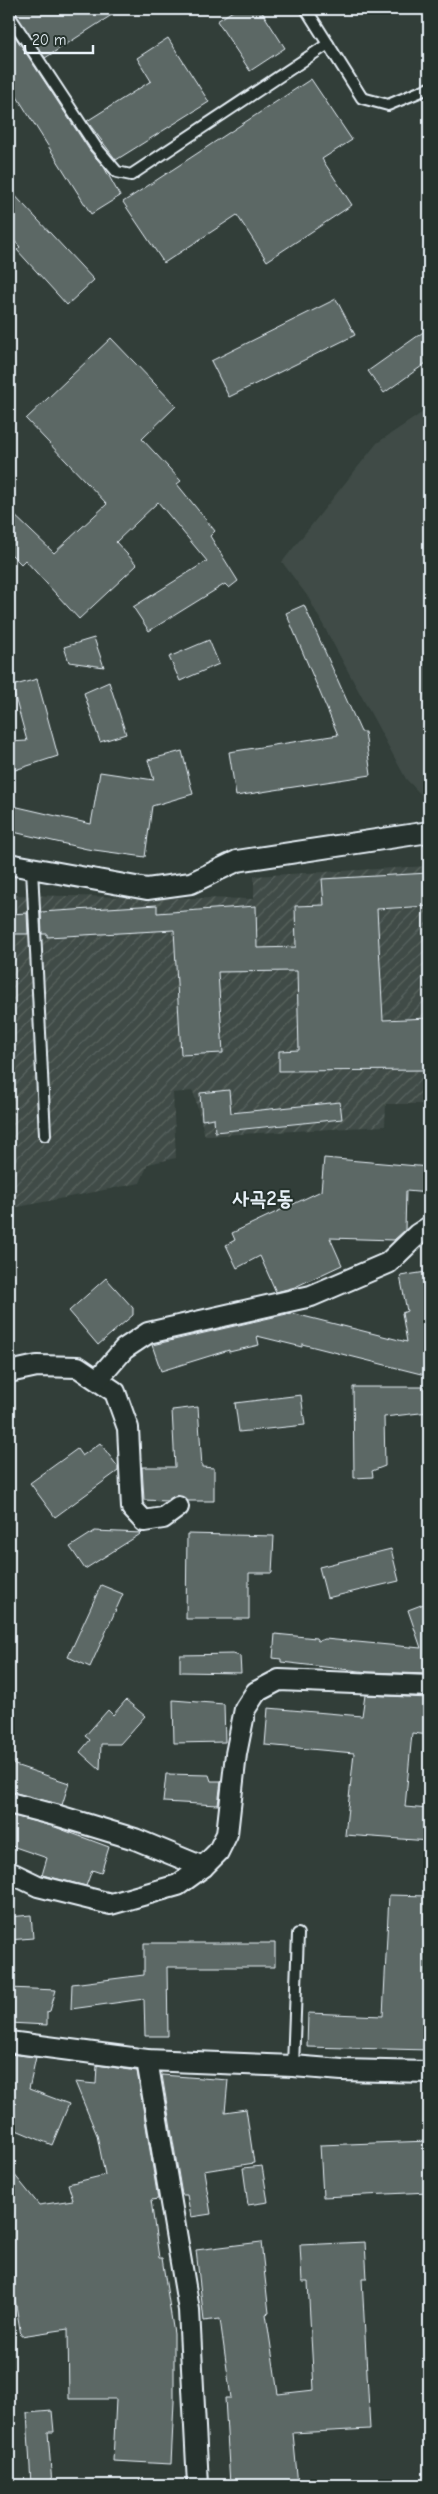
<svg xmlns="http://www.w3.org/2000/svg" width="438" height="2494" font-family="'Comic Neue','Poor Story',sans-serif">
<defs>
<pattern id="industrial-furrows" width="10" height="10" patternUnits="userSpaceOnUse" patternTransform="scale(1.25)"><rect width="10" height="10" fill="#3f4b46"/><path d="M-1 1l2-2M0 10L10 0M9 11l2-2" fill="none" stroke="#5b6561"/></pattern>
</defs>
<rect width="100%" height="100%" fill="#323e39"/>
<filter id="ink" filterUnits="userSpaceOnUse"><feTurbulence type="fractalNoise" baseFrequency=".02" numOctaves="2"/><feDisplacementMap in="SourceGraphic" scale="10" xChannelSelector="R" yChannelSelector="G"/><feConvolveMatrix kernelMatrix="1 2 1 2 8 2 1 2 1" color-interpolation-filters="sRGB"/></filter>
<g filter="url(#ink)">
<!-- built -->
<polygon fill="#3f4b46" points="429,408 429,803 406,779 308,597 282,562 377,443"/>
<!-- industrial -->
<polygon fill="url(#industrial-furrows)" points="429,866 429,1104 386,1104 385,1126 205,1136 193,1091 173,1093 176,1158 148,1164 140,1183 13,1208 9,1206 9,895 254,899 254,876"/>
<!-- building -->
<g fill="#5c6865" stroke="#e8f1f8">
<polygon points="12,9 121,9 45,58"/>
<polygon points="236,9 260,9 285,48 250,71 217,21"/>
<polygon points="9,27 90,151 104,167 120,196 91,214 9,84"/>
<polygon points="168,38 209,102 116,160 87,121 151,81 137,58"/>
<polygon points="311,79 352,140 322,159 352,205 267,261 237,215 164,263 123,202"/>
<polygon points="9,189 94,280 67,305 17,250 20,247 9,235"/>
<polygon points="336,299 355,335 229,397 211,361"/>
<polygon points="429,328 429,361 384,393 368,371"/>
<polygon points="111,338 176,406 142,439 181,481 177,484 215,531 210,536 238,581 229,588 225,584 149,631 133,607 207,561 158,502 116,542 137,565 79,619 25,560 21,564 9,552 9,510 54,553 107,504 26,419"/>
<polygon points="304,605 361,732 365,732 371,775 236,796 229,752 338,735 286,613"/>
<polygon points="94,638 104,667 69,662 64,647"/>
<polygon points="209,640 219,664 180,681 169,657"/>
<polygon points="37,679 58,756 9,772 9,742 27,741 12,686"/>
<polygon points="109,682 126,734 100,742 84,693"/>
<polygon points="182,751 193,794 152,806 145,857 87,849 9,831 9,805 91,824 100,772 154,780 148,760"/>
<polygon points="429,873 429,906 377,909 383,1020 429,1018 429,1070 279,1071 279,1051 299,1050 297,971 218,972 223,1053 181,1055 174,930 47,937 47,934 42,934 41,912 157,905 157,913 256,906 257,948 296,947 295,906 324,905 322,879"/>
<polygon points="27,913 28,934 9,934 9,914"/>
<polygon points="229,1090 231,1113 340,1102 342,1119 215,1132 214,1118 202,1120 200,1093"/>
<polygon points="324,1158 429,1167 429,1193 406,1191 405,1230 394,1240 330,1238 342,1265 295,1287 276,1292 260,1256 237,1268 226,1245 235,1240 232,1233 321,1191"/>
<polygon points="426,1272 429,1290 429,1376 302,1344 302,1347 257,1336 259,1345 229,1352 229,1350 161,1371 152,1345 291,1313 407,1342 402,1313 407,1311 400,1276"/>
<polygon points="106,1278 133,1308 133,1315 98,1345 69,1311"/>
<polygon points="353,1387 429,1387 429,1412 384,1417 385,1466 372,1471 373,1477 354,1478"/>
<polygon points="301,1395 305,1425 239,1432 235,1403"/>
<polygon points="198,1407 202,1467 214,1468 214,1501 188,1501 177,1495 167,1501 144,1500 142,1467 175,1467 172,1410"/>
<polygon points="100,1443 118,1467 118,1471 55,1517 30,1483 77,1449 82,1456"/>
<polygon points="95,1531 142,1533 85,1569 70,1547"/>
<polygon points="187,1534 274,1536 272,1573 249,1573 249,1619 186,1619"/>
<polygon points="391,1549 399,1581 327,1598 319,1567"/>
<polygon points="101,1585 123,1594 90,1667 68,1657"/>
<polygon points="429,1602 429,1674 368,1672 281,1662 281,1659 273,1658 275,1634 316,1638 318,1641 325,1639 421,1648 408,1610"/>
<polygon points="233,1654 240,1656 241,1673 180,1672 180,1655"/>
<polygon points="365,1695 429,1698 429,1735 412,1733 405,1807 429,1809 429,1841 345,1835 354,1753 265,1745 268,1708 362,1716"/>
<polygon points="126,1700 145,1716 120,1744 101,1744 100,1770 80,1752 90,1740 85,1736 108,1710 113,1715"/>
<polygon points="173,1700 224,1704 225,1742 174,1743"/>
<polygon points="9,1763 69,1783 62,1805 9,1791"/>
<polygon points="166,1774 209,1775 211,1781 221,1781 218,1805 163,1802"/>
<polygon points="9,1815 55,1827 109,1847 101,1873 92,1870 86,1886 42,1875 47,1858 9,1845"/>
<polygon points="389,1895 429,1896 429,2050 307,2047 308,2013 383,2016"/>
<polygon points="31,1915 33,1938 9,1940 9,1917"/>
<polygon points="144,1943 275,1943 275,1967 167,1967 168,2036 145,2036 144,1999 71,2009 72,1984 144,1975"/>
<polygon points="9,1988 56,1990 50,2011 47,2012 47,2025 9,2023"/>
<polygon points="9,2054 36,2057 29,2089 69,2104 52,2145 9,2127"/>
<polygon points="97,2065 137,2071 158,2199 151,2200 159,2258 162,2258 174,2334 174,2402 171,2464 113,2461 116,2399 69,2399 68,2329 21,2336 11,2274 9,2275 9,2168 39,2205 73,2200 68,2184 105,2175 97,2135 75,2082 96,2084"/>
<polygon points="162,2075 228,2080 225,2112 246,2109 254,2163 204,2171 211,2214 191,2217 187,2195 182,2195"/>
<polygon points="429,2141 429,2192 323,2197 320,2145"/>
<polygon points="262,2166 268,2202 248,2205 243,2168"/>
<polygon points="261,2242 269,2313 266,2314 278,2394 314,2390 308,2282 302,2282 300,2245 365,2242 367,2279 362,2279 370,2429 293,2433 298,2485 230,2485 225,2398 231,2398 220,2319 204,2321 196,2250"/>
<polygon points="52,2411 54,2432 48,2432 52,2485 31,2485 27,2413"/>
</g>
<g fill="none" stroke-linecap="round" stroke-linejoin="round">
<defs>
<g id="service">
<polyline points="306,9 362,98 388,105 429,88"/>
<polyline points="9,15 96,147 117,172 131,175 328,44"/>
<polyline points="32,869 45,1135"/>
<polyline points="293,2066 298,1934"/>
</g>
<g id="minor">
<polyline points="9,864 147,889 191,883 237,861 429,832"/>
<polyline points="9,1372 37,1366 78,1367 115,1392 128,1428 132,1508 144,1521 163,1518 178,1507"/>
<polyline points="98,1379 124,1349 148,1333 311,1296 388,1263 418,1234 429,1227"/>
<polyline points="9,1803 59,1816 135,1839 203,1867"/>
<polyline points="9,1872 38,1886 111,1904 178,1885 203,1867 218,1852 227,1834 236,1754 245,1709 256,1692 279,1680 429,1686"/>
<polyline points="9,2042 147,2060 293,2066 342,2070 429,2072"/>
<polyline points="147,2060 189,2310 198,2485"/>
</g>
</defs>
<!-- service casing -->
<use href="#service" stroke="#e8f1f8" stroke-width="14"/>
<!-- minor casing -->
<use href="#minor" stroke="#e8f1f8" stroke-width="24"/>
<!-- service -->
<use href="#service" stroke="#26332d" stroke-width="10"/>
<!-- minor -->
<use href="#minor" stroke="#26332d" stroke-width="20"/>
</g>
</g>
<g text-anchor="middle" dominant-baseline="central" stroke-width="4" stroke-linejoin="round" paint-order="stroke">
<!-- quarter labels -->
<g font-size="21" font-weight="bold" fill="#e8f1f8" stroke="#26332d">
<text x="263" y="1198">사곡2동</text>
</g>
</g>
<!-- margin -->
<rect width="438" height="2494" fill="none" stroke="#26332d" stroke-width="30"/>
<rect x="15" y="15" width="408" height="2464" fill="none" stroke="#e8f1f8" stroke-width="2" filter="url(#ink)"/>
<!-- scale -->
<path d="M25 45v8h68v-8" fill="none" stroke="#e8f1f8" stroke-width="2.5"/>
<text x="32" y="45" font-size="15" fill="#e8f1f8" stroke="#26332d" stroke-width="4" paint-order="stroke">20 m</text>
</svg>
